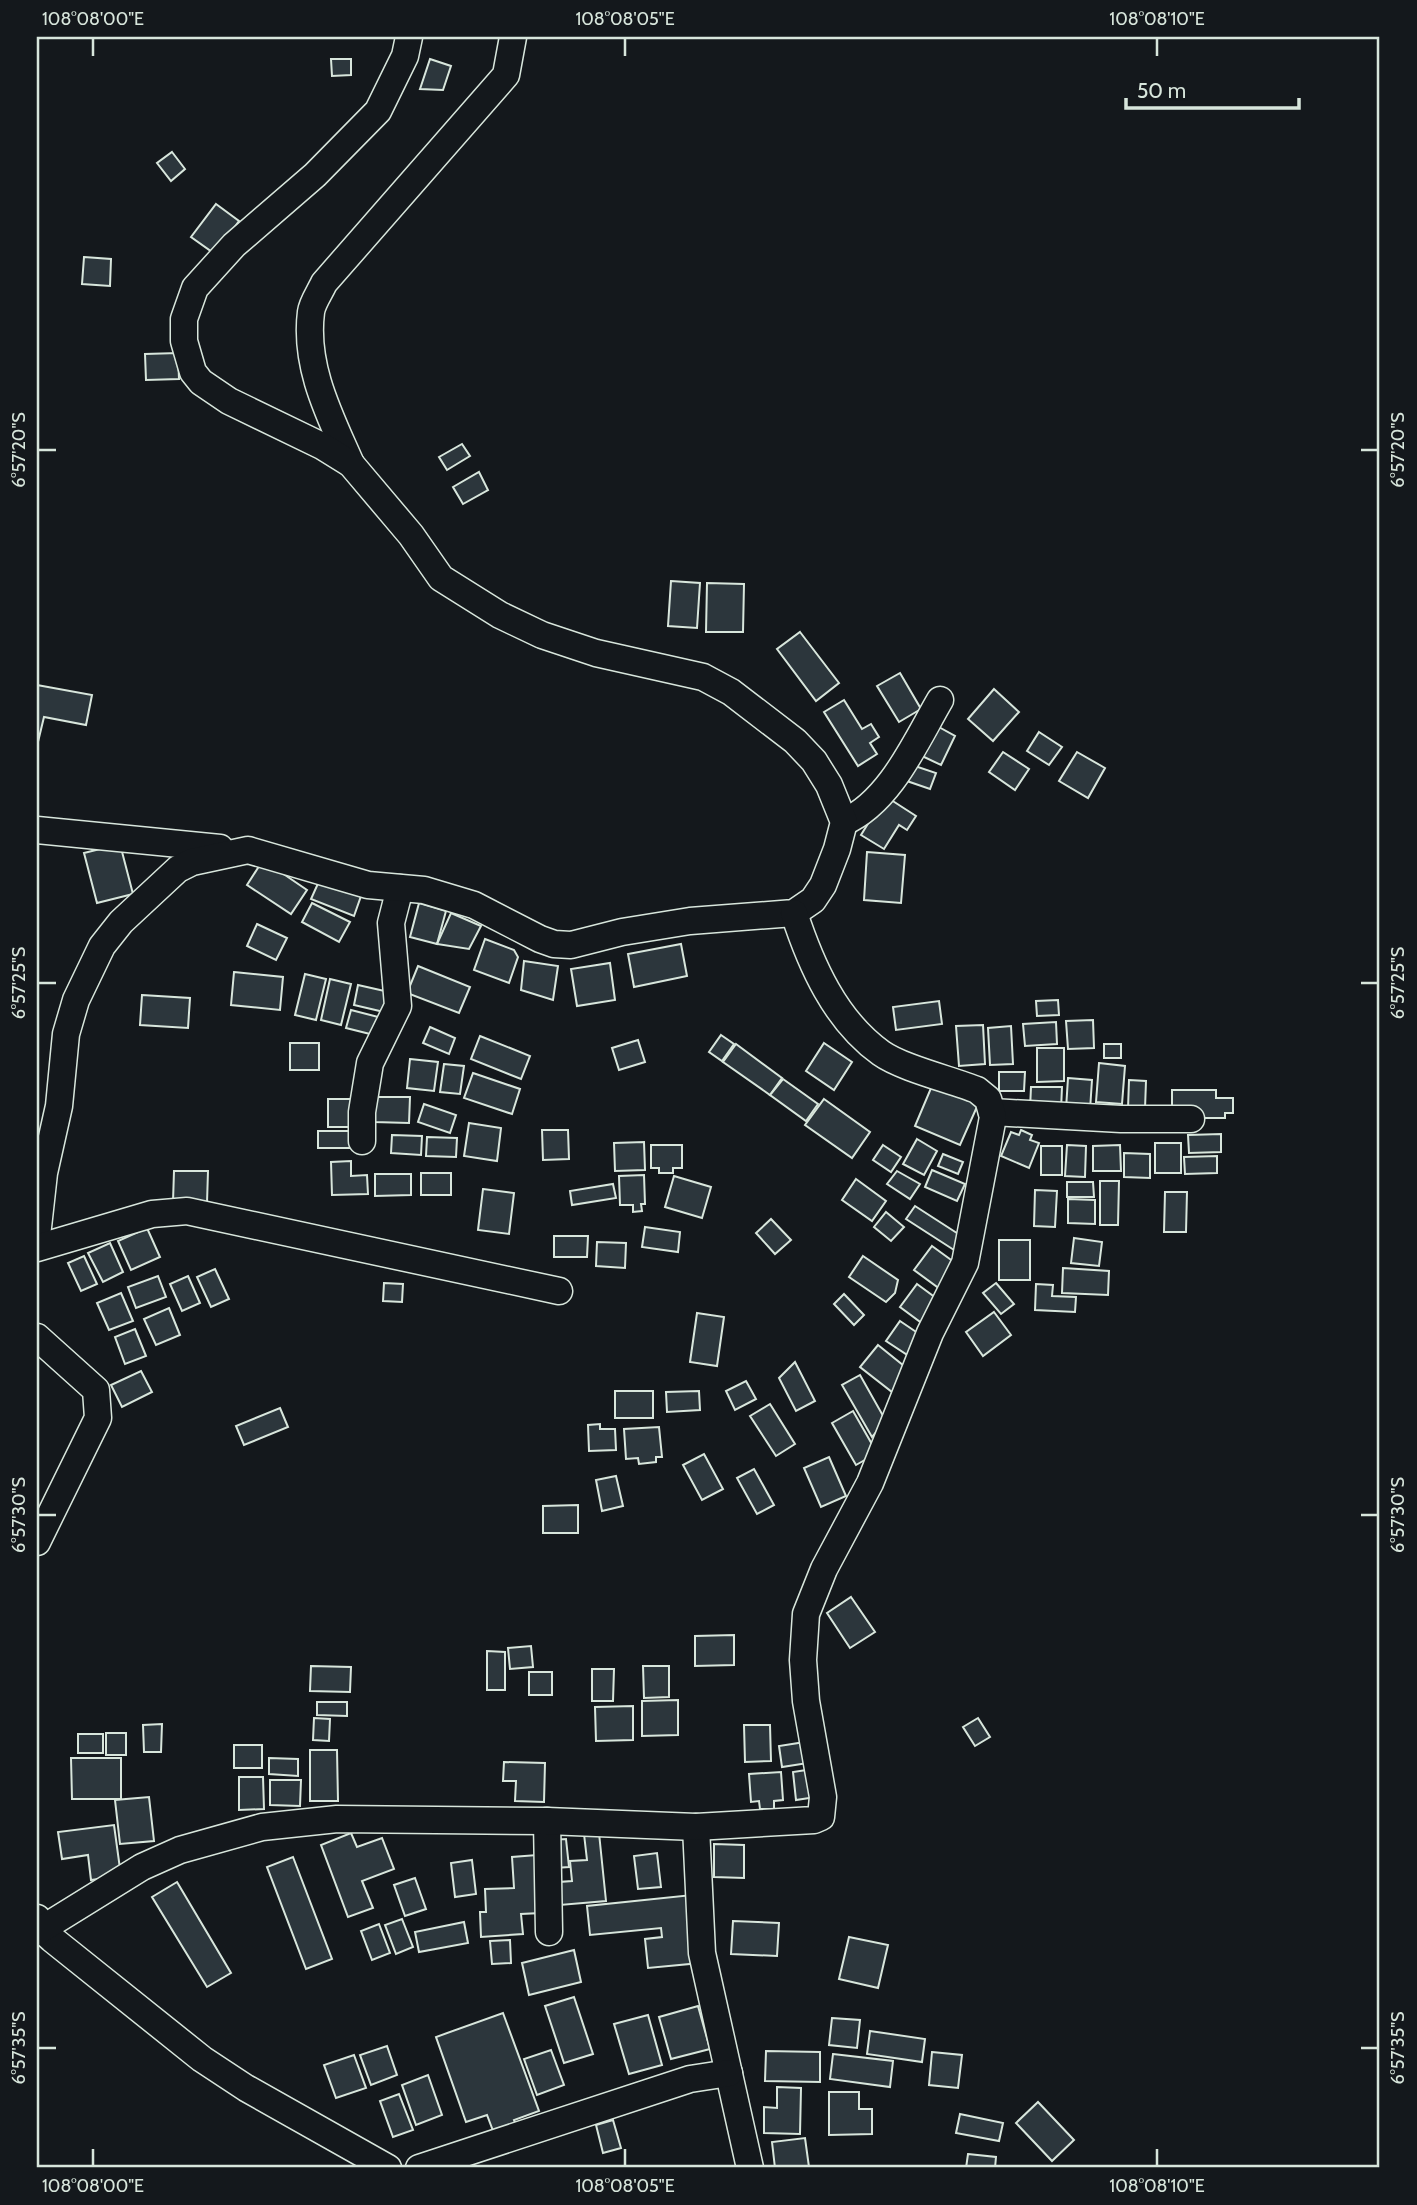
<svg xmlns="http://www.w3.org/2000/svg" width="1417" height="2205" font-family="Cabin,sans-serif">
<rect width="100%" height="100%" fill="#14181c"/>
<!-- building -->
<g fill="#2c363c" stroke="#d8e6dc" stroke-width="2">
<polygon points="331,59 351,59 351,75 332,76"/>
<polygon points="430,59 451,66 443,90 420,89"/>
<polygon points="172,152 185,169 171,181 157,163"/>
<polygon points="216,204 239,221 215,254 191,237"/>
<polygon points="84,257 111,259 110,286 82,284"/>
<polygon points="178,353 179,379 146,380 145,354"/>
<polygon points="462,444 470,456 447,470 439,457"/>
<polygon points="479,472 488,490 463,504 453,487"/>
<polygon points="671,581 700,583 697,628 668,626"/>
<polygon points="707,583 744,584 743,632 706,632"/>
<polygon points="800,632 839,683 816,701 777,649"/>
<polygon points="900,673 921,709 899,722 877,686"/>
<polygon points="37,685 92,695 86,725 44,717 37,746"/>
<polygon points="994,689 1019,712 993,741 968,719"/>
<polygon points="844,700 862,729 871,724 879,737 870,743 877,754 858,766 824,712"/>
<polygon points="937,726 955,736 941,765 922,756"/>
<polygon points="1039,732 1062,747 1049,765 1027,751"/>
<polygon points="1003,752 1029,769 1015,790 989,772"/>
<polygon points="1077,752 1105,768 1088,798 1059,781"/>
<polygon points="909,764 936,773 930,789 904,780"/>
<polygon points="885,796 916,816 907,830 899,825 884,849 861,835"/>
<polygon points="120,844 133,894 97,903 84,853"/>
<polygon points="867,852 905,855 901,903 864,900"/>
<polygon points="263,860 307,890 291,914 247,885"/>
<polygon points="320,879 361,896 354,916 311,899"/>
<polygon points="312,903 350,922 339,942 302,922"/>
<polygon points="419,903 446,911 437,944 410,937"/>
<polygon points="451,913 481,926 469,949 437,944"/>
<polygon points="257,924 287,938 276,960 247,946"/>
<polygon points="485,939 514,950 518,957 509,983 474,970"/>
<polygon points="681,944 687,976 634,987 628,954"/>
<polygon points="524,961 558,966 553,1000 521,990"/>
<polygon points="610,963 615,1000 577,1006 571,969"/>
<polygon points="418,966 470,987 459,1013 407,993"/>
<polygon points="234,972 283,977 280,1010 231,1005"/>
<polygon points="305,974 326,979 316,1020 295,1015"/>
<polygon points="330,979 351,984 341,1025 321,1020"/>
<polygon points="358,985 389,992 384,1012 354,1005"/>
<polygon points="142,995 190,998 188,1028 140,1025"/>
<polygon points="1058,1000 1059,1015 1037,1016 1036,1001"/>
<polygon points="939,1001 942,1024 896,1030 893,1007"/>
<polygon points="351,1010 382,1018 378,1036 346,1028"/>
<polygon points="1093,1020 1094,1048 1068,1049 1066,1021"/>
<polygon points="1056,1022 1057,1044 1025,1046 1023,1024"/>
<polygon points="983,1025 985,1064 959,1066 956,1026"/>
<polygon points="1011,1026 1013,1064 990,1065 988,1028"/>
<polygon points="430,1027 455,1038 449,1054 423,1043"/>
<polygon points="721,1035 734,1044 722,1061 709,1052"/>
<polygon points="480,1036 530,1056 521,1079 471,1059"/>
<polygon points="638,1040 645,1062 619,1070 612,1048"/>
<rect x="290" y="1043" width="29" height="27"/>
<polygon points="824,1043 852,1062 834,1090 806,1071"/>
<polygon points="736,1044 782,1078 770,1095 723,1062"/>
<rect x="1104" y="1044" width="17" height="14"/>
<polygon points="1037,1048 1064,1048 1064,1081 1037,1082"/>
<polygon points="410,1059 438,1062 434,1091 407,1088"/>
<polygon points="1099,1063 1125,1066 1122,1104 1096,1102"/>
<polygon points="444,1064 464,1066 460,1094 440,1092"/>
<polygon points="999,1072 1025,1072 1024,1091 999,1091"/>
<polygon points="473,1073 520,1089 512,1114 464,1098"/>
<polygon points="1068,1078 1092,1080 1090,1110 1066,1109"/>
<polygon points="783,1079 818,1104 806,1121 770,1095"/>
<polygon points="1129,1080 1146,1081 1145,1109 1128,1109"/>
<polygon points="934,1081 980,1100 960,1145 915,1126"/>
<polygon points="1031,1087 1062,1087 1061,1110 1030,1109"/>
<polygon points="1172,1090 1216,1090 1216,1098 1233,1098 1233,1113 1225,1113 1225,1118 1198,1118 1172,1113"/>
<polygon points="374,1097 410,1097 409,1123 374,1122"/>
<rect x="328" y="1099" width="24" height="28"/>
<polygon points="824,1099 870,1132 852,1158 805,1125"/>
<polygon points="424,1104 456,1115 450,1133 418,1122"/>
<polygon points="469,1123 501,1128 497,1161 464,1156"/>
<polygon points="542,1130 568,1130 569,1159 543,1160"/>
<polygon points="1021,1130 1032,1135 1030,1140 1039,1143 1029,1168 1001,1156 1011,1132 1019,1135"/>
<rect x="318" y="1131" width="36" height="17"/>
<polygon points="1221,1134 1221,1152 1189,1153 1188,1135"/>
<polygon points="392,1135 422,1136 421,1155 391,1153"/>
<polygon points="427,1137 457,1138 456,1157 426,1156"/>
<polygon points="917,1139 937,1151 924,1175 903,1164"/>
<polygon points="644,1142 645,1170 615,1171 614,1143"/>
<rect x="1155" y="1143" width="26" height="30"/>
<polygon points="651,1145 682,1145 682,1168 673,1168 673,1173 659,1173 659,1168 651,1168"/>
<polygon points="883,1145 901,1157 891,1172 873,1160"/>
<polygon points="1067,1145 1086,1146 1085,1177 1065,1176"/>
<polygon points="1120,1145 1121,1171 1093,1171 1093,1146"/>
<rect x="1041" y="1146" width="21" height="29"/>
<polygon points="1124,1153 1150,1154 1150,1178 1124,1177"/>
<polygon points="943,1154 963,1162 958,1174 938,1166"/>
<polygon points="1217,1156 1217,1173 1185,1174 1184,1157"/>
<polygon points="351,1161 351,1176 367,1175 368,1194 332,1195 331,1162"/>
<polygon points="932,1170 965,1184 957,1201 925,1187"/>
<polygon points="174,1171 208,1171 207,1203 173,1202"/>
<polygon points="897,1171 920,1184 910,1199 887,1184"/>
<rect x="421" y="1173" width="30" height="22"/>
<polygon points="375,1174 411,1174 411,1195 375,1196"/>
<polygon points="644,1175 645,1204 641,1204 642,1211 633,1212 633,1205 620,1205 619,1176"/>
<polygon points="674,1176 711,1187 702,1218 665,1207"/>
<polygon points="856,1179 886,1201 872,1221 842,1200"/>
<polygon points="1100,1181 1119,1181 1118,1225 1100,1225"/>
<polygon points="1067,1182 1093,1182 1094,1197 1067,1197"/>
<polygon points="613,1184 616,1198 572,1205 570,1191"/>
<polygon points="483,1189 514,1193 509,1234 478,1230"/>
<polygon points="1035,1190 1057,1191 1055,1227 1034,1226"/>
<polygon points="1165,1192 1187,1192 1186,1232 1164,1232"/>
<polygon points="1068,1199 1095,1200 1095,1224 1068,1223"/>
<polygon points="915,1206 963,1237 954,1250 906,1219"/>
<polygon points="886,1212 904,1227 891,1241 874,1227"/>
<polygon points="771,1219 791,1240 775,1254 756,1233"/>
<polygon points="645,1227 680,1232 678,1252 642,1247"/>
<polygon points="147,1228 160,1257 131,1270 118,1241"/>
<polygon points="554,1236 588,1236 587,1257 554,1257"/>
<polygon points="1074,1238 1102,1242 1099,1266 1071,1263"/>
<rect x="999" y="1240" width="31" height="40"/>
<polygon points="597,1242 626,1243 625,1268 596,1266"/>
<polygon points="110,1243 123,1272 103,1282 88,1253"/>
<polygon points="932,1246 958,1265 940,1289 914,1270"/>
<polygon points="84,1256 97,1284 81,1291 68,1263"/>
<polygon points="863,1256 898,1280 895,1293 886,1302 849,1277"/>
<polygon points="1063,1268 1109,1271 1108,1295 1062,1293"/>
<polygon points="215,1269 229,1299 211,1307 197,1277"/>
<polygon points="158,1276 166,1297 136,1308 128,1287"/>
<polygon points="188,1276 200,1303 182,1311 170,1284"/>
<polygon points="384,1283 403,1284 402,1302 383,1301"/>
<polygon points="996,1283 1014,1304 1001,1314 983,1293"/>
<polygon points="917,1284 940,1301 923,1324 900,1307"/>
<polygon points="1036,1284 1053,1285 1052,1296 1076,1297 1075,1312 1035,1310"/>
<polygon points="121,1293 133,1321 109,1330 97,1303"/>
<polygon points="844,1294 864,1315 854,1325 834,1304"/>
<polygon points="169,1308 180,1335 156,1345 144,1319"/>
<polygon points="994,1312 1011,1335 983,1356 966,1332"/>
<polygon points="697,1313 724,1317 717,1366 690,1362"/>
<polygon points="900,1321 925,1338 912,1358 886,1341"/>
<polygon points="135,1329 146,1356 125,1364 115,1337"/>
<polygon points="878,1345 909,1370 892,1392 860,1367"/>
<polygon points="795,1362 815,1401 796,1411 779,1378"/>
<polygon points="141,1371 152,1392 122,1407 111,1385"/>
<polygon points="860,1375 886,1421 872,1437 842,1385"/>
<polygon points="746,1381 756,1399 735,1410 726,1391"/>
<rect x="615" y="1391" width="38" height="27"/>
<polygon points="699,1391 700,1410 667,1412 666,1392"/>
<polygon points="770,1404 795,1444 776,1456 750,1416"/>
<polygon points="280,1408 288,1427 244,1445 236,1426"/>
<polygon points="853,1411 877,1453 856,1465 832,1423"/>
<polygon points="600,1424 600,1429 615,1429 616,1450 589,1451 588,1425"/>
<polygon points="659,1427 662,1457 656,1457 656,1462 639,1464 638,1458 626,1459 624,1429"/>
<polygon points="704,1454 723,1489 702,1500 683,1465"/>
<polygon points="829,1457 846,1496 821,1507 804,1468"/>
<polygon points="754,1469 774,1505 757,1514 737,1478"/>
<polygon points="616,1476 623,1506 602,1511 596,1480"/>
<polygon points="578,1505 578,1533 543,1533 543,1506"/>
<polygon points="851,1597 875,1632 850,1648 827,1613"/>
<polygon points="734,1635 734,1665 695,1666 695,1636"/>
<polygon points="531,1646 533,1667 510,1669 508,1648"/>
<polygon points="487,1651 505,1652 505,1690 487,1690"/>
<polygon points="311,1666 351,1667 350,1692 310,1691"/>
<polygon points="643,1666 669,1666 669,1697 644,1698"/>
<polygon points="592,1669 614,1669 613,1701 592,1701"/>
<rect x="529" y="1672" width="23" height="23"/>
<polygon points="678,1700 678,1735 642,1736 642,1701"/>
<polygon points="317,1702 347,1702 347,1716 317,1715"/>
<polygon points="633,1706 633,1740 596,1741 595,1707"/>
<polygon points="314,1718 330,1719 329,1741 313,1740"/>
<polygon points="978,1718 990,1737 975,1746 963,1727"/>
<polygon points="162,1724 161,1752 144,1752 143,1725"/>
<polygon points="744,1725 770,1725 771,1761 745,1762"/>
<rect x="106" y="1733" width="20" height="22"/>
<rect x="78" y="1734" width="25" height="19"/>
<polygon points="805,1742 808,1763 782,1767 779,1746"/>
<rect x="234" y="1745" width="28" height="23"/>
<polygon points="310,1750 337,1750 338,1801 310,1801"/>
<polygon points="71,1758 121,1758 121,1799 72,1799"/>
<polygon points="269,1758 298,1759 298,1776 269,1774"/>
<polygon points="504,1762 545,1763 544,1802 515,1801 516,1781 503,1781"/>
<polygon points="813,1769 816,1797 796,1800 793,1772"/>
<polygon points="781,1772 783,1800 774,1801 774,1809 760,1809 759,1801 751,1802 749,1774"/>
<polygon points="239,1777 263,1777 264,1809 239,1810"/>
<polygon points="270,1780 301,1780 300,1806 270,1805"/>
<polygon points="149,1797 154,1841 120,1844 115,1800"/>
<polygon points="114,1825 121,1876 91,1880 88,1855 62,1859 58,1832"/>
<polygon points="351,1833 357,1847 382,1838 394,1869 362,1881 373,1908 348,1917 321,1845"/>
<polygon points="599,1833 606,1901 560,1905 559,1882 572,1881 570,1861 587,1860 584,1834"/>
<polygon points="566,1839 569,1867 555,1868 552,1840"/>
<polygon points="714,1844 744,1845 744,1878 714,1877"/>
<polygon points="657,1853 661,1887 638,1889 634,1856"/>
<polygon points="537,1855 541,1913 521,1914 523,1934 481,1937 480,1912 486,1912 485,1889 514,1888 512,1857"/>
<polygon points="293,1857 332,1959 306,1969 267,1867"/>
<polygon points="472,1860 476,1894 455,1897 451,1863"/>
<polygon points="415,1878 426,1909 405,1916 394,1885"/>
<polygon points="177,1882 231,1973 207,1987 152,1897"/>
<polygon points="692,1895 700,1963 648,1968 645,1939 662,1937 661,1928 590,1935 587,1906"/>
<polygon points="402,1919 413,1947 396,1954 385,1925"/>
<polygon points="733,1921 779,1923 777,1956 731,1954"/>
<polygon points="464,1922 468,1943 419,1952 415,1932"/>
<polygon points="379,1924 390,1953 372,1960 361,1931"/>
<polygon points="849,1937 888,1945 878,1988 839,1979"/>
<polygon points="510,1940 511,1963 492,1964 490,1941"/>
<polygon points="574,1950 581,1982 529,1995 522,1963"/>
<polygon points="574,1997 593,2054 564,2063 545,2006"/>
<polygon points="698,2006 710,2049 671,2059 659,2017"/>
<polygon points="503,2013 539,2111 514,2120 517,2128 495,2136 487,2115 466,2122 436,2037"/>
<polygon points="648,2015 662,2065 629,2074 614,2024"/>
<polygon points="832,2018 860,2020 857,2048 829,2045"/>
<polygon points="870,2031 925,2039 922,2062 867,2054"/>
<polygon points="387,2046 397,2075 371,2085 360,2055"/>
<polygon points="551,2050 564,2085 537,2095 524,2059"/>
<polygon points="766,2051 820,2052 820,2082 765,2081"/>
<polygon points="932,2052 962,2055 958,2088 929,2085"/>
<polygon points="833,2054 893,2061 890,2087 830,2079"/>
<polygon points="354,2055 366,2088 336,2098 324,2065"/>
<polygon points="428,2075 442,2115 416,2125 402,2085"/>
<polygon points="777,2087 801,2088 800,2134 764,2133 764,2107 777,2108"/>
<polygon points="829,2092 859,2092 859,2109 872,2109 872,2134 829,2135"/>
<polygon points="399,2094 413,2130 393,2137 380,2101"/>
<polygon points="1038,2102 1074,2140 1052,2161 1016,2123"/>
<polygon points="960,2114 1003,2123 999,2141 956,2133"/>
<polygon points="613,2120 621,2148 603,2153 596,2125"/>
<polygon points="805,2138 809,2167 775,2168 772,2142"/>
<polygon points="968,2154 996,2157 995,2168 966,2168"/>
</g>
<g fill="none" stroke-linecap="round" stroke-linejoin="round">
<defs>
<g id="minor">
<path d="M351,464C330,416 304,367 311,312C312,303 320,292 324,283L506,75L513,37"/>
<path d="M844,822C890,802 916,741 940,700"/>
<polyline points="37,830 220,848"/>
<polyline points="992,1112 1121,1119 1191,1119"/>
<polyline points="362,1141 362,1112 370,1063 398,1006 391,923 400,888"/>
<polyline points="37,1236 44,1173 59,1106 66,1034 76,1000 102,946 121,922 178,869 192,862 248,850 368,885 424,890 474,905 540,939 554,944 571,945 622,932 690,921 794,913 813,900 823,885 837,849 844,822 829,785 814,761 795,741 731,692 703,677 596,653 542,635 500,615 441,578 411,535 351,464 322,446 229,401 201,382 193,372 184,341 184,319 195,288 234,245 315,175 378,111 405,56 409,37"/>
<polyline points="37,1248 152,1214 187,1211 559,1291"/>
<polyline points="37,1337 96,1390 98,1418 37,1542"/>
<polyline points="547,1821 549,1932"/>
<polyline points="696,1827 702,1953 750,2168"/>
<polyline points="37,1918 41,1929 52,1939 202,2059 246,2088 388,2168"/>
<path d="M37,1932L142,1867L180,1850L262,1827L337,1819L547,1821L696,1827L814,1820L821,1817L823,1797L806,1701L803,1660L806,1614L824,1569L870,1483L930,1333L965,1263L993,1117L988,1099L977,1090C952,1080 902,1068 881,1053C835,1020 811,965 794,913"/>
<polyline points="419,2168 690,2079 729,2073"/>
</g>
</defs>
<!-- minor casing -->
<use href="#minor" stroke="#d8e6dc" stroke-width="29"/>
<!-- minor -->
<use href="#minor" stroke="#14181c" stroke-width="26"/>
</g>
<!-- ticks -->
<path fill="none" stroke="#d8e6dc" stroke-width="2.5" d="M93,38V56M625,38V56M1157,38V56M38,450H56M1361,450H1378M38,983H56M1361,983H1378M38,1515H56M1361,1515H1378M38,2048H56M1361,2048H1378M93,2149V2166M625,2149V2166M1157,2149V2166"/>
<!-- border -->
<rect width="1417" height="2205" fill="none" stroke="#14181c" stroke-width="77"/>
<!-- scale -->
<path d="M1126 98v10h173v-10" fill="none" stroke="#d8e6dc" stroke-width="3.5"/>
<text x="1137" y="98" font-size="21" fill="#d8e6dc" stroke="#14181c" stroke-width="5" paint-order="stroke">50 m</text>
<rect x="38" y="38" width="1340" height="2128" fill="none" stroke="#d8e6dc" stroke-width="2.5"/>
<g font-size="18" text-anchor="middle" fill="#d8e6dc">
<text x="93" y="25">108°08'00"E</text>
<text x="625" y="25">108°08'05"E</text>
<text x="1157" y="25">108°08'10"E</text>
<text transform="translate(19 450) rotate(-90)" y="6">6°57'20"S</text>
<text transform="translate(1398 450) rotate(-90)" y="6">6°57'20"S</text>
<text transform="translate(19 983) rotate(-90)" y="6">6°57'25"S</text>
<text transform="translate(1398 983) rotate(-90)" y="6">6°57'25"S</text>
<text transform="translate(19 1515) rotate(-90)" y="6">6°57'30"S</text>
<text transform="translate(1398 1515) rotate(-90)" y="6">6°57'30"S</text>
<text transform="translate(19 2048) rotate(-90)" y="6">6°57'35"S</text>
<text transform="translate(1398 2048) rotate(-90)" y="6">6°57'35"S</text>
<text x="93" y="2192">108°08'00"E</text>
<text x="625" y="2192">108°08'05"E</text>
<text x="1157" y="2192">108°08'10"E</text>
</g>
</svg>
